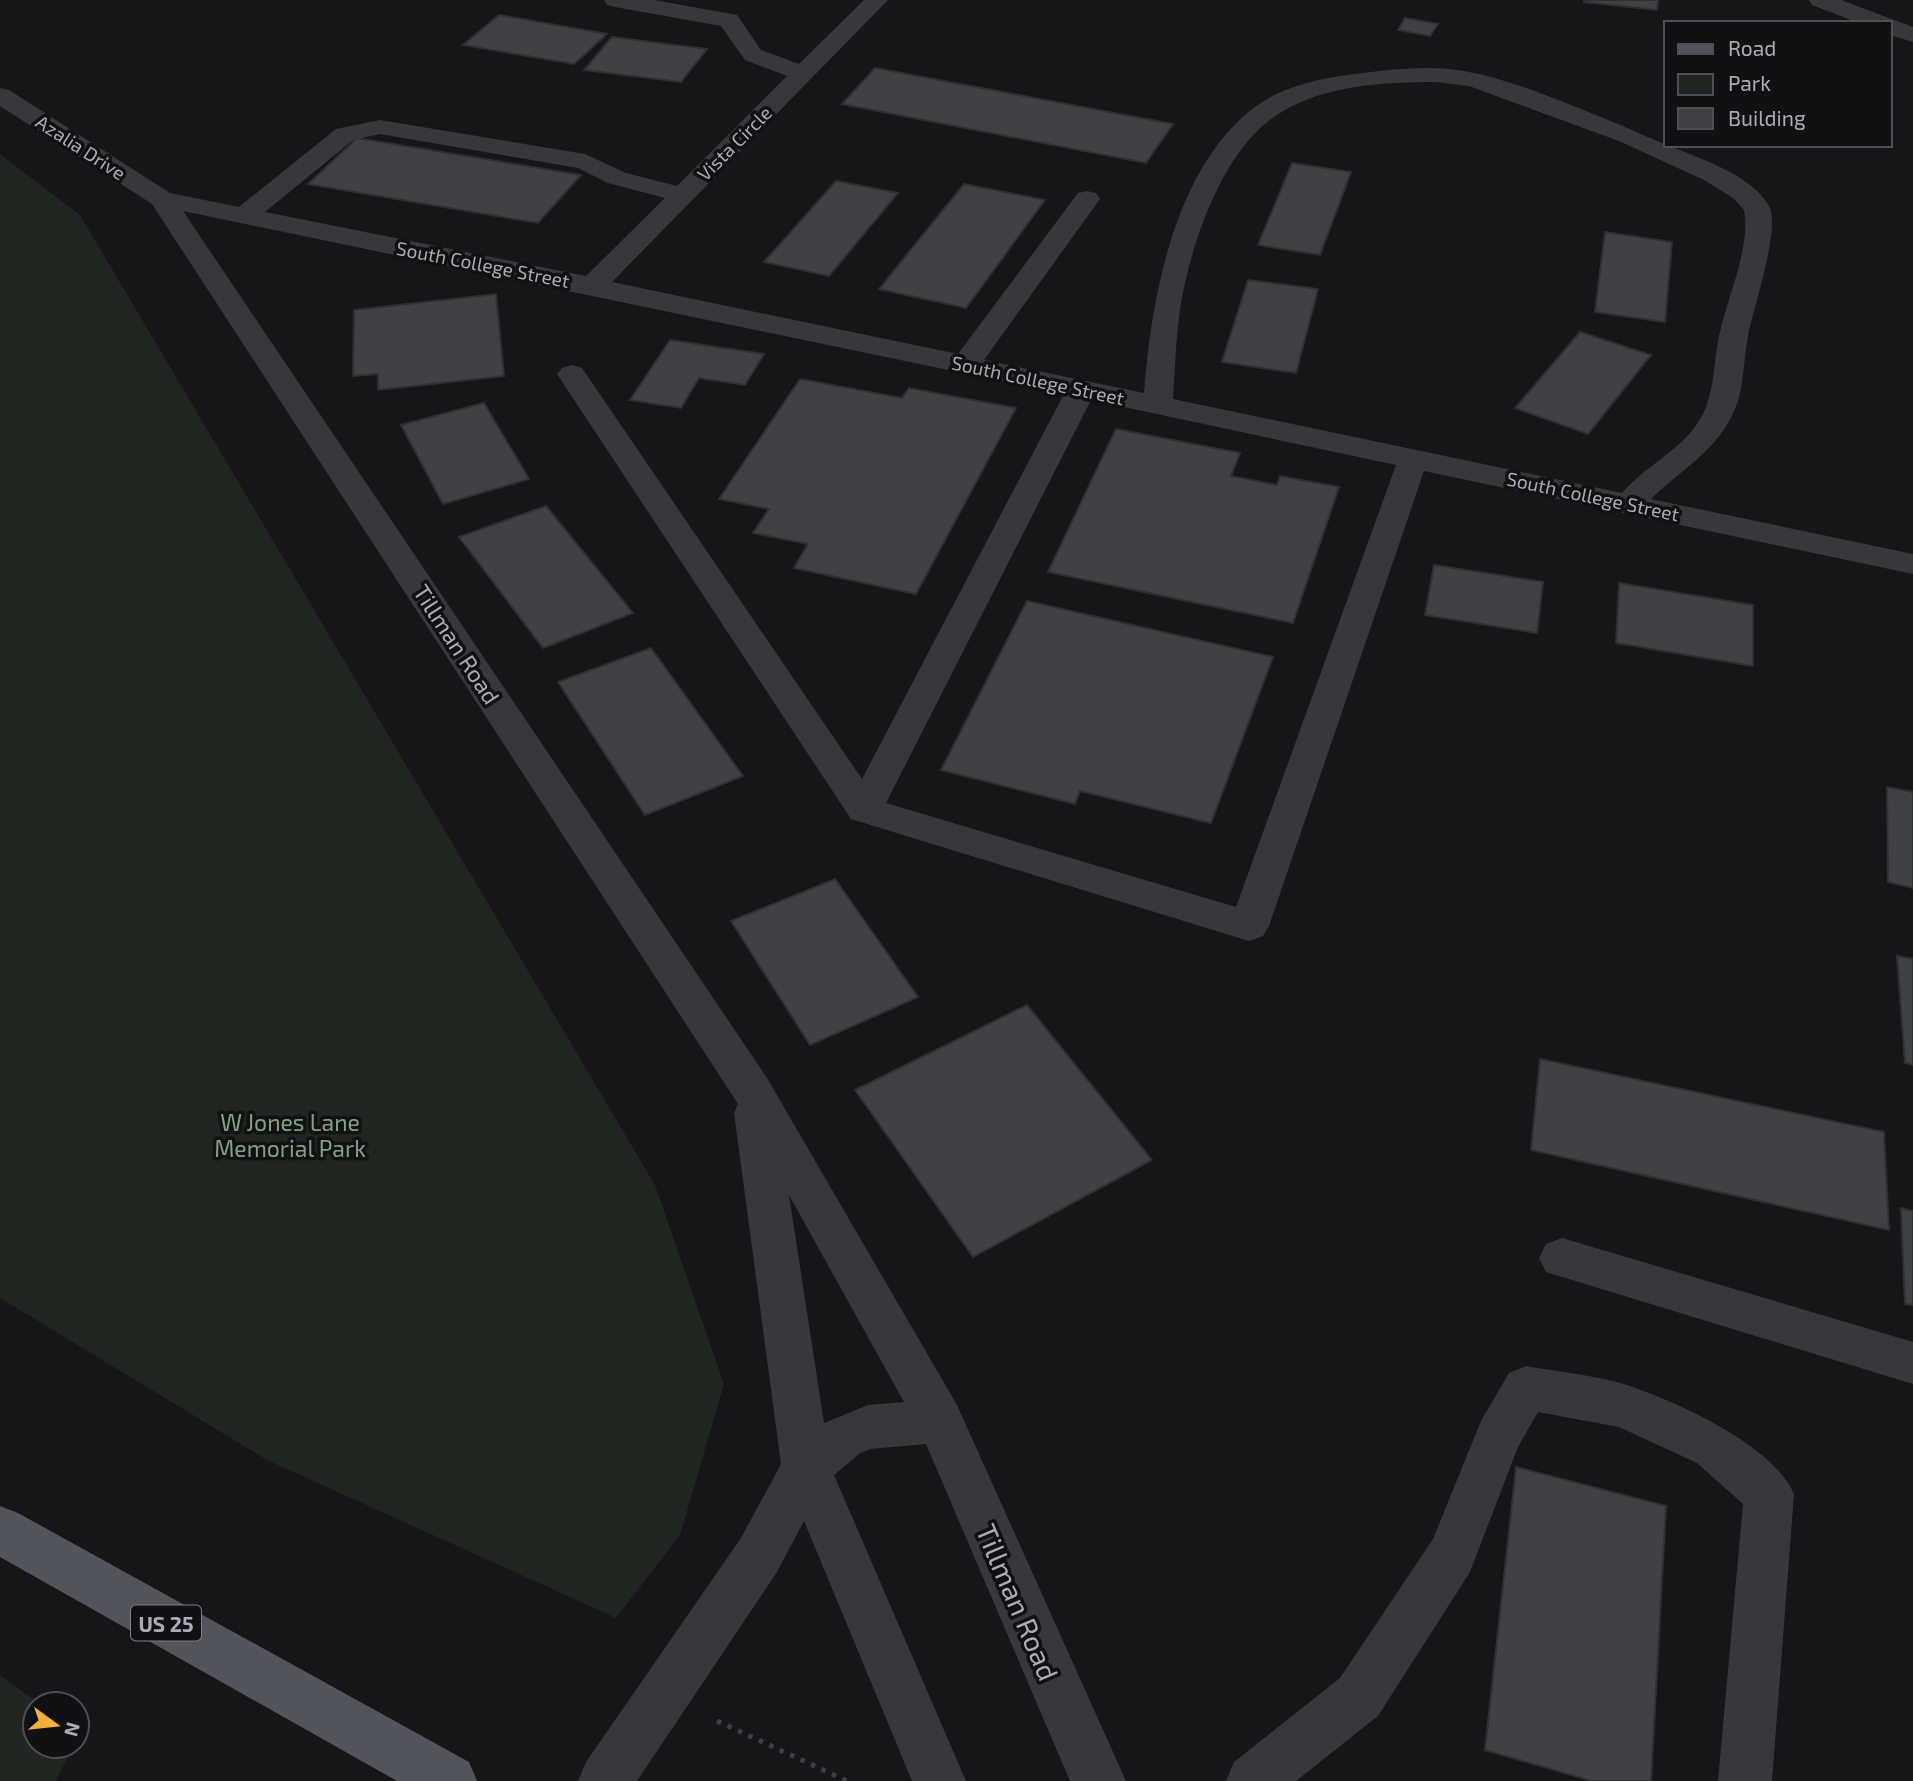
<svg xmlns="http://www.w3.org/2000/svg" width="1913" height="1781" font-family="'Exo 2',sans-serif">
<rect width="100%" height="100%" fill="#161618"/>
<!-- green -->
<g fill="#1e261f">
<polygon points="0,154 80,215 655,1185 724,1384 680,1535 616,1618 267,1460 0,1298"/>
<polygon points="0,1675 40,1704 35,1704 35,1746 73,1746 56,1781 0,1781"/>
</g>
<!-- building -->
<g fill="#404145" stroke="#303034" stroke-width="2">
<polygon points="1584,0 1658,0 1657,10 1584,2"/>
<polygon points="499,15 607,34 574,64 463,45"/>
<polygon points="1405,18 1438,24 1430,36 1398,30"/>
<polygon points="612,37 707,49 681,82 584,70"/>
<polygon points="875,68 1173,124 1146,163 842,104"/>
<polygon points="357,138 581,175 538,223 308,184"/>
<polygon points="1292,163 1351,172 1320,255 1258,245"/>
<polygon points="836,181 898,193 829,276 764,262"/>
<polygon points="964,184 1045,200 966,308 879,289"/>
<polygon points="1605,232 1672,242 1665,322 1595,312"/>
<polygon points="1248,280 1318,289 1296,373 1222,362"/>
<polygon points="496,294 504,376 378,390 378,374 353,376 354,310"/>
<polygon points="1580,332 1651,355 1588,434 1515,408"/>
<polygon points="670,340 764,354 745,385 699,378 681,408 630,400"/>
<polygon points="800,379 902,398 909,388 1016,408 916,594 794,568 808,544 753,533 769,509 719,499"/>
<polygon points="484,403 529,479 443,504 401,425"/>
<polygon points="1116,429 1240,453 1231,476 1277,485 1280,476 1339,487 1293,623 1048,572"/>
<polygon points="546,506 633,613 543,648 459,537"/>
<polygon points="1434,565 1543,582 1537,633 1425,615"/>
<polygon points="1619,583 1753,605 1753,666 1616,643"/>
<polygon points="1027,601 1273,657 1211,823 1080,791 1075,804 941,770"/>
<polygon points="651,648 743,776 645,815 558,682"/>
<polygon points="1887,787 1913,792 1913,888 1888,882"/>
<polygon points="835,879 918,997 810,1045 731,921"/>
<polygon points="1897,956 1913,959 1913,1065 1905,1063"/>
<polygon points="1027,1005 1152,1160 973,1257 855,1090"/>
<polygon points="1540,1059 1884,1132 1889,1230 1531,1150"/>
<polygon points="1901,1208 1913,1211 1913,1305 1905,1304"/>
<polygon points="1516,1467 1666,1506 1651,1781 1592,1781 1485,1750"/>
</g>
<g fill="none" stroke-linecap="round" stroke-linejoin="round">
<!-- path -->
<polyline stroke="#3d3f44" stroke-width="5" stroke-dasharray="4.5 7" stroke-linecap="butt" points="717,1721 847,1781"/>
<!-- minor -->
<g fill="#37383d" fill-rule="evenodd">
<path d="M604,0H654L737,15L761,50L799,64L864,0H888L612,282L958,354L1078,193L1087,191L1096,193L1100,199L984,360L1144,393C1151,298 1175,163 1259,104C1288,84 1328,77 1362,73C1396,69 1431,65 1464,71C1511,79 1568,104 1613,122C1631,129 1651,139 1667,145C1698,158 1751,174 1769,206C1781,228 1753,309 1748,336C1744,357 1744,380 1738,401C1735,411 1730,420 1725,428C1706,457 1675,475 1651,499L1913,554V574L1424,471L1269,926L1263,936L1249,941L851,819L557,374L562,368L572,365L582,368L862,779L1064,394L183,211L767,1078L957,1405L1126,1781H1070L926,1444L870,1449L859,1454L834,1475L966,1781H912L804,1521L777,1572L637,1781H578L586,1762L741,1538L781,1464L734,1113L738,1104L152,204L0,106V88L9,90L170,193L239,207L336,129L380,120L585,154L626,173L677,186L787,76L745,60L721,26L615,7L607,5ZM1435,82L1469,86L1619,141L1704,180L1733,198L1744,210C1751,248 1727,298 1719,336C1713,365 1715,399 1697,424C1678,452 1644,467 1622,493L1173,399C1175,367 1176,335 1181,303C1192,241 1223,147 1280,113C1324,85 1385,82 1435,82ZM380,134L578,168L608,183L665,198L586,276L265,212L353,140ZM1091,400L1396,465L1236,907L886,803ZM789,1195L904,1402L868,1405L824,1423Z"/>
<polygon points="1809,0 1841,0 1913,27 1913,42 1890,35 1890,23 1859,23 1812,5"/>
<polygon points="1562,1238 1913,1342 1913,1384 1546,1272 1539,1258 1546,1244"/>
<path d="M1526,1366C1559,1372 1595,1375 1627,1385C1677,1402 1772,1444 1794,1494L1772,1781H1718L1743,1504L1697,1463L1619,1427L1538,1412L1518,1447L1470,1572L1378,1716L1296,1781H1226L1234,1762L1340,1678L1433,1539L1481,1421L1509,1373Z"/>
</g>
<!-- major -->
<polygon fill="#53555c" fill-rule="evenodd" points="0,1506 18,1513 469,1762 477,1781 397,1781 0,1557"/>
</g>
<g text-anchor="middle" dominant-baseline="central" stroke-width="7" stroke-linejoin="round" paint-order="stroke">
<!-- far-street labels -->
<g font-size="19" fill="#a8adb8" stroke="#111113">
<text transform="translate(734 143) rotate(-45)">Vista Circle</text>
<text transform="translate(81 147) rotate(33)">Azalia Drive</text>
<text transform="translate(483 264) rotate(11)">South College Street</text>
<text transform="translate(1038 380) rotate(12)">South College Street</text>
<text transform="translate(1593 496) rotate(12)">South College Street</text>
</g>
<!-- shield labels -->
<rect fill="#111113" stroke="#7b7e86" stroke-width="2" x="131" y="1605.5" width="70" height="35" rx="5"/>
<g font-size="21" font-weight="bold" fill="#a8adb8">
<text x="166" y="1623">US 25</text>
</g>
<!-- street labels -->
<g font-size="23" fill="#a8adb8" stroke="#111113">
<text transform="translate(457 644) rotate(57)">Tillman Road</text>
</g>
<!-- park labels -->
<g font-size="23" fill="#7fa381" stroke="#111113">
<text x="290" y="1122">W Jones Lane<tspan x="290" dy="26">Memorial Park</tspan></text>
</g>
<!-- near-street labels -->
<g font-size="28" fill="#a8adb8" stroke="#111113">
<text transform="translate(1018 1602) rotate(67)">Tillman Road</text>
</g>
</g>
<!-- legend -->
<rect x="1664" y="21" width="228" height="126" fill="#111113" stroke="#4d4f55" stroke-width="2"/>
<rect x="1678" y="44" width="35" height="10" fill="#53555c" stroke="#4d4f55" stroke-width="2"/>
<text x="1728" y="56" font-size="21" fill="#a8adb8">Road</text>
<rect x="1678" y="74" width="35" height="21" fill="#1e261f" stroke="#4d4f55" stroke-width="2"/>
<text x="1728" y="91" font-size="21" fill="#a8adb8">Park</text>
<rect x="1678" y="108" width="35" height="21" fill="#404145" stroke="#4d4f55" stroke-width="2"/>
<text x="1728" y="126" font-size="21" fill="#a8adb8">Building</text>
<!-- north arrow -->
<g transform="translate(56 1725) rotate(105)"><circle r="33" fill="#111113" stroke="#4d4f55" stroke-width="2"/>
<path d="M0-5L12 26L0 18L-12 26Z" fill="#f2b134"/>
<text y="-10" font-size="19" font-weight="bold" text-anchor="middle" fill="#a8adb8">N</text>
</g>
</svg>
